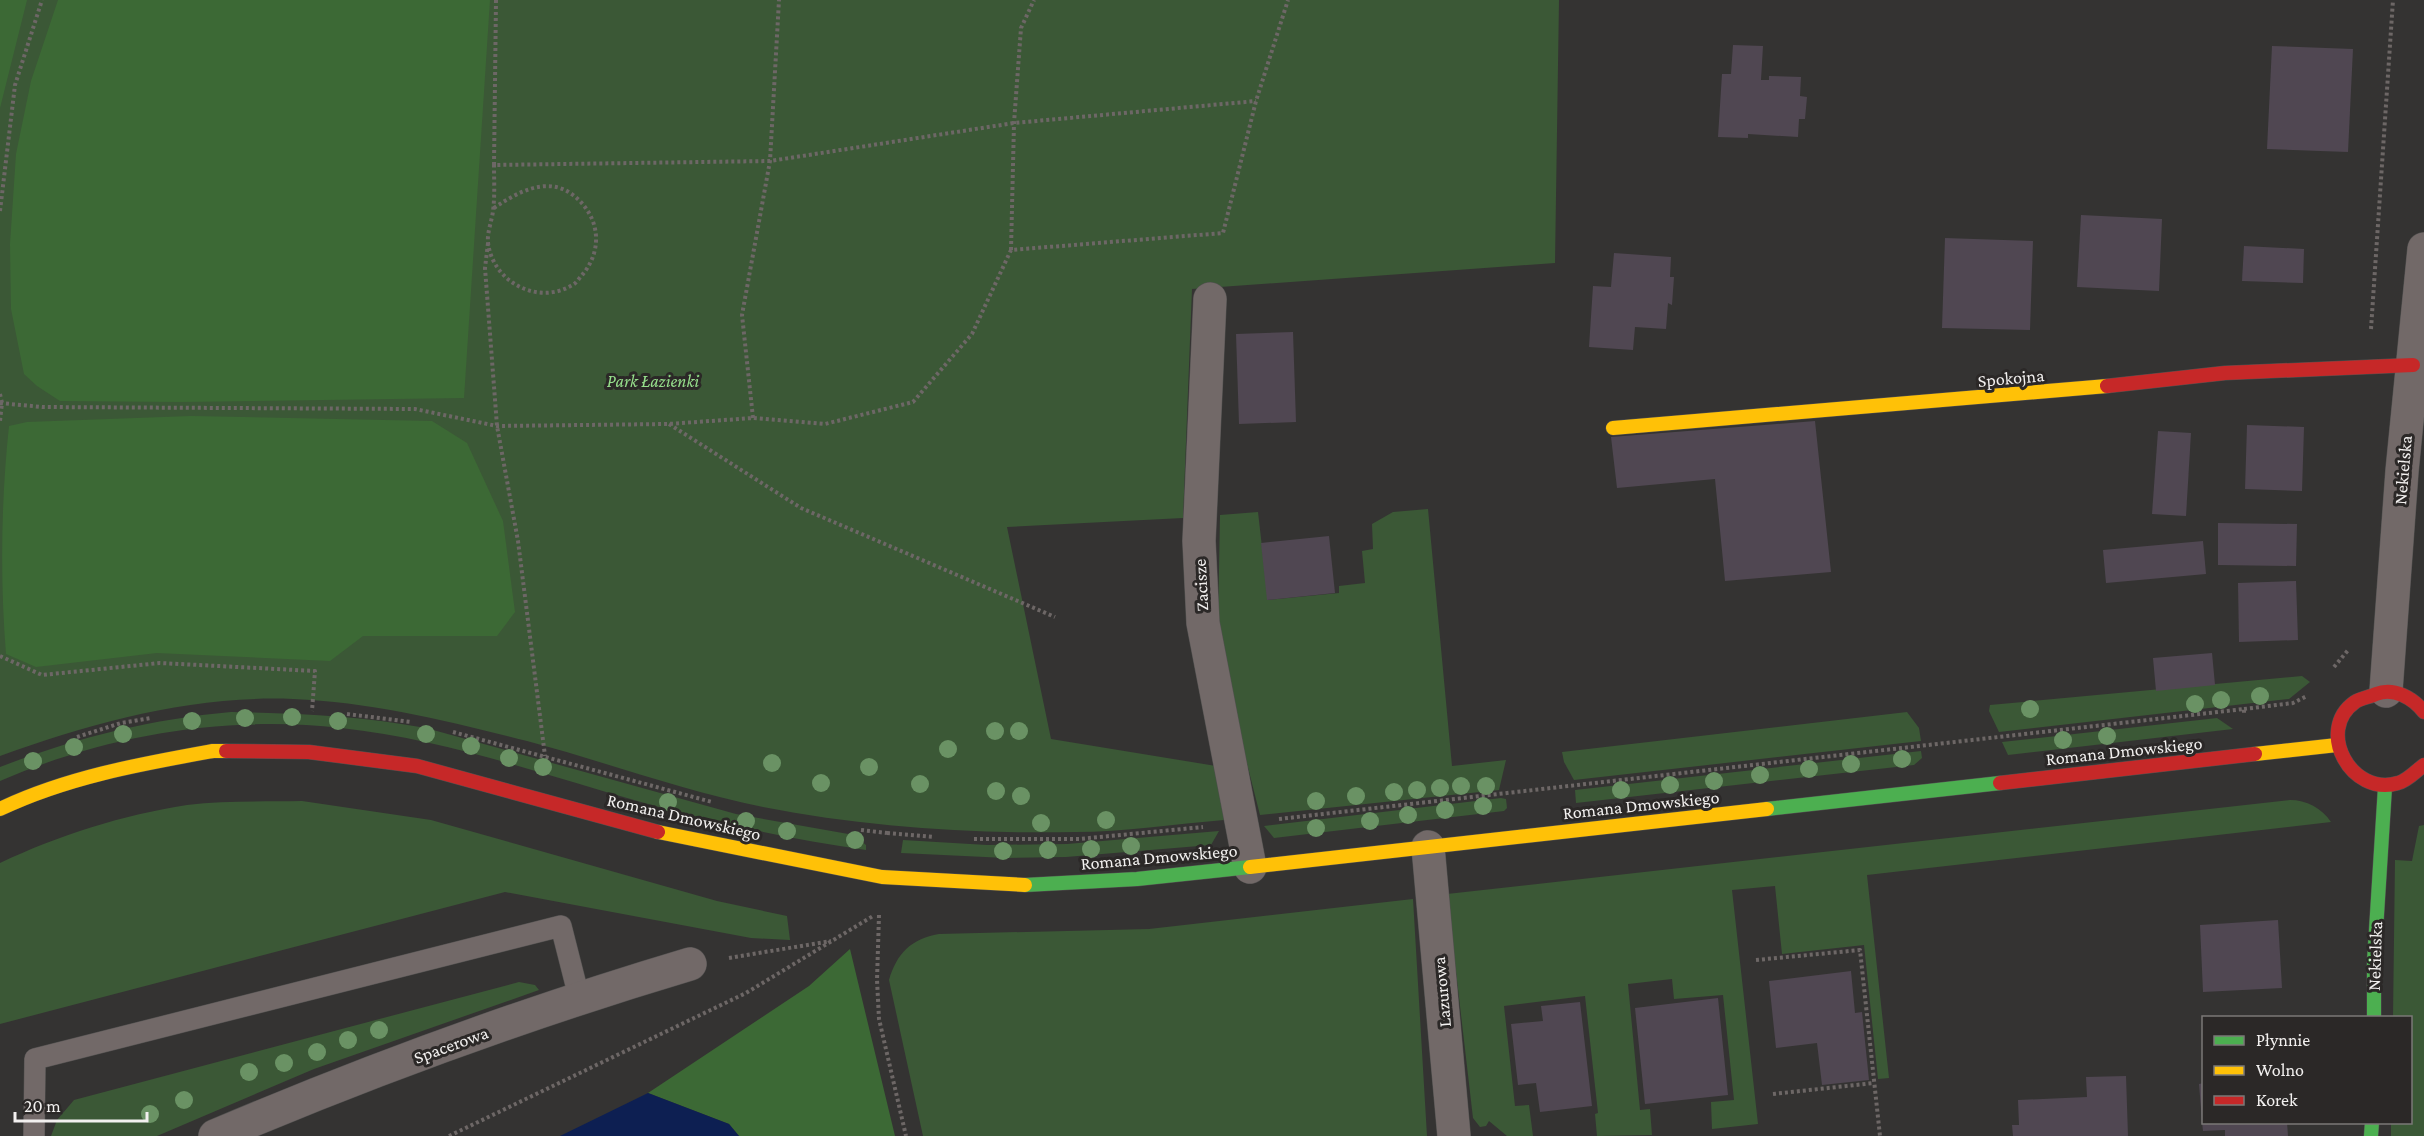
<svg xmlns="http://www.w3.org/2000/svg" width="2424" height="1136" font-family="'Crimson Pro',serif">
<rect width="100%" height="100%" fill="#343332"/>
<!-- green -->
<g fill="#3b5836">
<path d="M0,0H1559L1555,263L1192,289L1183,518L1007,527L1051,739L1216,766L1224,820C1175,824 1124,832 1075,832C971,834 865,827 763,807C683,791 606,762 527,741C452,722 372,702 293,699C193,695 93,722 0,756Z"/>
<polygon points="1428,509 1452,766 1506,760 1499,790 1260,815 1239,732 1218,623 1220,515 1258,512 1268,600 1339,593 1339,586 1365,583 1362,551 1373,549 1372,524 1393,512"/>
<polygon points="2302,676 2310,682 2289,699 1999,732 1989,711 1990,705"/>
<path d="M231,712C297,713 361,716 426,728L736,814L854,835L866,845V850C790,839 715,823 641,802C542,774 444,739 341,728C226,715 106,735 0,781V767C75,738 151,719 231,712Z"/>
<polygon points="1907,712 1919,728 1921,741 1574,780 1564,762 1562,752"/>
<polygon points="2217,718 2233,729 2008,755 2002,742"/>
<polygon points="1921,751 1922,758 1914,765 1576,803 1575,790"/>
<polygon points="1501,798 1506,799 1507,808 1504,811 1274,838 1264,826"/>
<path d="M2290,800C2306,800 2322,808 2331,822L1867,875L1889,1078L1878,1079L1864,945L1782,954L1775,886L1732,890L1758,1124L1712,1129L1711,1102L1734,1100L1723,995L1674,999L1672,979L1628,984L1640,1110L1650,1109L1652,1135L1597,1136L1595,1114L1598,1113L1585,996L1504,1006L1515,1106L1529,1105L1533,1136H1507L1489,1121L1486,1126L1480,1127L1473,1118L1447,894Z"/>
<path d="M302,801L431,820L717,901L787,916L790,940L751,938L505,892L0,1024V863C59,835 123,815 187,805C224,800 264,802 302,801Z"/>
<polygon points="2424,825 2424,1136 2391,1136 2391,1123 2410,1122 2410,1018 2393,1017 2395,860 2412,861 2419,826"/>
<polygon points="1219,831 1211,845 1066,857 1006,858 901,853 903,840 987,845 1067,844"/>
<path d="M1413,899L1427,1136H923L889,980C897,953 911,939 939,934L1149,929Z"/>
<polygon points="519,982 535,985 539,990 314,1069 157,1136 51,1136 57,1120 74,1100"/>
</g>
<!-- forest -->
<g fill="#3c6935">
<polygon points="0,0 27,0 0,108"/>
<polygon points="58,0 490,0 464,398 180,402 60,401 37,386 24,374 11,309 10,244 16,154 31,81"/>
<path d="M191,416L432,421L467,443L503,521L515,612L497,636H363L330,661L157,653L36,667L6,654C0,580 1,501 9,426L27,422Z"/>
<polygon points="850,949 895,1136 739,1136 729,1124 648,1093 809,986"/>
</g>
<!-- water -->
<polygon fill="#0d1f52" points="648,1093 729,1124 739,1136 560,1136"/>
<!-- building -->
<g fill="#504752">
<polygon points="1733,45 1763,46 1761,80 1769,80 1769,76 1801,77 1800,96 1807,97 1805,119 1799,119 1798,137 1748,134 1748,138 1718,137 1722,74 1731,74"/>
<polygon points="2272,46 2353,49 2348,152 2267,149"/>
<polygon points="2081,215 2162,219 2159,291 2077,287"/>
<polygon points="1945,238 2033,241 2030,330 1942,328"/>
<polygon points="2244,246 2304,249 2303,283 2242,281"/>
<polygon points="1614,253 1671,257 1670,277 1674,277 1672,305 1668,303 1666,329 1635,327 1633,350 1589,347 1593,286 1611,287"/>
<polygon points="1293,332 1296,422 1239,424 1236,334"/>
<polygon points="1815,421 1831,572 1725,581 1715,479 1617,488 1611,437"/>
<polygon points="2247,425 2304,427 2302,491 2245,489"/>
<polygon points="2158,431 2191,433 2186,516 2152,514"/>
<polygon points="2218,523 2297,524 2296,566 2218,565"/>
<polygon points="1329,536 1335,593 1267,600 1261,543"/>
<polygon points="2203,541 2206,574 2106,583 2103,550"/>
<polygon points="2296,581 2298,640 2239,642 2238,583"/>
<polygon points="2212,653 2215,685 2156,691 2153,658"/>
<polygon points="2278,920 2282,988 2203,992 2200,925"/>
<polygon points="1851,971 1855,1013 1862,1012 1869,1080 1822,1085 1817,1043 1776,1048 1769,981"/>
<polygon points="1718,998 1728,1095 1645,1104 1635,1008"/>
<polygon points="1580,1002 1592,1106 1540,1112 1536,1083 1518,1085 1511,1024 1543,1021 1541,1006"/>
<polygon points="2126,1076 2128,1136 2013,1136 2012,1125 2019,1125 2018,1100 2087,1097 2086,1077"/>
<polygon points="2204,1083 2204,1121 2202,1121 2199,1084"/>
<polygon points="2202,1122 2287,1122 2288,1136 2225,1136 2225,1130 2203,1131"/>
</g>
<g fill="none" stroke-linecap="round" stroke-linejoin="round">
<defs>
<polyline id="lane" points="34,1136 35,1059 561,926 579,997"/>
<g id="street">
<polyline points="1210,299 1199,541 1203,623 1250,867"/>
<polyline points="2386,691 2402,471 2424,249"/>
<polyline points="1428,847 1454,1136"/>
<path d="M215,1136C370,1070 529,1012 690,964"/>
</g>
<g id="fast">
<polyline points="1767,809 2000,783"/>
<polyline points="1025,885 1137,879 1250,867"/>
<polyline points="2374,1018 2374,962 2385,787"/>
<polyline points="2371,1136 2372,1122"/>
</g>
<g id="slow">
<polyline points="1613,428 2107,386"/>
<polyline points="2255,754 2337,745"/>
<path d="M0,809C67,777 141,764 213,751H226"/>
<polyline points="658,832 882,877 1025,885"/>
<polyline points="1250,867 1767,809"/>
</g>
<g id="jam">
<polyline points="2107,386 2225,373 2413,365"/>
<path d="M2424,712C2413,698 2394,687 2376,694C2370,697 2361,698 2355,702C2315,730 2351,797 2398,783C2407,781 2416,771 2424,765"/>
<polyline points="226,751 309,752 417,766 658,832"/>
<polyline points="2000,783 2255,754"/>
</g>
</defs>
<!-- lane casing -->
<use href="#lane" stroke="#525150" stroke-width="22"/>
<!-- street casing -->
<use href="#street" stroke="#525150" stroke-width="34"/>
<!-- fast casing -->
<use href="#fast" stroke="#525150" stroke-width="15"/>
<!-- slow casing -->
<use href="#slow" stroke="#525150" stroke-width="15"/>
<!-- jam casing -->
<use href="#jam" stroke="#525150" stroke-width="15"/>
<!-- path -->
<g stroke="#6d6766" stroke-width="4" stroke-dasharray="3 3" stroke-linecap="butt">
<polyline points="494,165 496,0"/>
<path d="M494,208C516,193 547,175 573,195C599,215 604,248 583,274C580,277 577,282 574,284C539,307 492,282 488,242C487,233 492,220 493,211C495,196 494,180 494,165L770,161L1014,123L1256,101"/>
<polyline points="0,211 15,85 42,0"/>
<polyline points="488,243 485,268 497,426 518,541 545,756"/>
<polyline points="1011,250 1014,123 1021,28 1034,0"/>
<polyline points="2371,329 2393,0"/>
<polyline points="0,394 2,403 0,421"/>
<polyline points="0,403 42,407 415,409 497,426 668,424 753,418 825,424 913,402 972,334 1011,250 1223,233 1256,101 1288,0"/>
<polyline points="753,418 742,315 770,161 779,0"/>
<polyline points="669,424 801,508 1055,617"/>
<polyline points="0,656 42,675 160,663 315,671 312,711"/>
<polyline points="2334,667 2349,649"/>
<polyline points="2244,709 2293,703 2307,696"/>
<polyline points="347,714 411,722"/>
<polyline points="453,732 712,802"/>
<polyline points="77,737 121,723 151,718"/>
<polyline points="1279,819 2244,709 2244,715"/>
<polyline points="861,830 887,833 886,836"/>
<polyline points="887,833 934,837"/>
<polyline points="974,839 1079,839 1203,827"/>
<polyline points="879,915 877,980 879,1019 906,1136"/>
<polyline points="729,958 831,941"/>
<polyline points="1756,960 1860,950 1880,1136"/>
<polyline points="1773,1094 1874,1083"/>
<polyline points="449,1136 746,993 873,916"/>
</g>
<!-- lane -->
<use href="#lane" stroke="#726968" stroke-width="21"/>
<!-- street -->
<use href="#street" stroke="#726968" stroke-width="33"/>
<!-- fast -->
<use href="#fast" stroke="#4caf50" stroke-width="14"/>
<!-- slow -->
<use href="#slow" stroke="#ffc107" stroke-width="14"/>
<!-- jam -->
<use href="#jam" stroke="#c62828" stroke-width="14"/>
</g>
<!-- trees -->
<g fill="#6a9264">
<circle cx="2260" cy="696" r="9"/>
<circle cx="2221" cy="700" r="9"/>
<circle cx="2195" cy="704" r="9"/>
<circle cx="2030" cy="709" r="9"/>
<circle cx="292" cy="717" r="9"/>
<circle cx="245" cy="718" r="9"/>
<circle cx="192" cy="721" r="9"/>
<circle cx="338" cy="721" r="9"/>
<circle cx="995" cy="731" r="9"/>
<circle cx="1019" cy="731" r="9"/>
<circle cx="123" cy="734" r="9"/>
<circle cx="426" cy="734" r="9"/>
<circle cx="2107" cy="736" r="9"/>
<circle cx="2063" cy="740" r="9"/>
<circle cx="471" cy="746" r="9"/>
<circle cx="74" cy="747" r="9"/>
<circle cx="948" cy="749" r="9"/>
<circle cx="509" cy="758" r="9"/>
<circle cx="1902" cy="759" r="9"/>
<circle cx="33" cy="761" r="9"/>
<circle cx="772" cy="763" r="9"/>
<circle cx="1851" cy="764" r="9"/>
<circle cx="543" cy="767" r="9"/>
<circle cx="869" cy="767" r="9"/>
<circle cx="1809" cy="769" r="9"/>
<circle cx="1760" cy="775" r="9"/>
<circle cx="1714" cy="781" r="9"/>
<circle cx="821" cy="783" r="9"/>
<circle cx="920" cy="784" r="9"/>
<circle cx="1670" cy="785" r="9"/>
<circle cx="1461" cy="786" r="9"/>
<circle cx="1486" cy="786" r="9"/>
<circle cx="1440" cy="788" r="9"/>
<circle cx="1417" cy="790" r="9"/>
<circle cx="1621" cy="790" r="9"/>
<circle cx="996" cy="791" r="9"/>
<circle cx="1394" cy="792" r="9"/>
<circle cx="1021" cy="796" r="9"/>
<circle cx="1356" cy="796" r="9"/>
<circle cx="1316" cy="801" r="9"/>
<circle cx="668" cy="802" r="9"/>
<circle cx="1483" cy="806" r="9"/>
<circle cx="1445" cy="810" r="9"/>
<circle cx="1408" cy="815" r="9"/>
<circle cx="1106" cy="820" r="9"/>
<circle cx="746" cy="821" r="9"/>
<circle cx="1370" cy="821" r="9"/>
<circle cx="1041" cy="823" r="9"/>
<circle cx="1316" cy="828" r="9"/>
<circle cx="787" cy="831" r="9"/>
<circle cx="855" cy="840" r="9"/>
<circle cx="1131" cy="846" r="9"/>
<circle cx="1091" cy="849" r="9"/>
<circle cx="1048" cy="850" r="9"/>
<circle cx="1003" cy="851" r="9"/>
<circle cx="379" cy="1030" r="9"/>
<circle cx="348" cy="1040" r="9"/>
<circle cx="317" cy="1052" r="9"/>
<circle cx="284" cy="1063" r="9"/>
<circle cx="249" cy="1072" r="9"/>
<circle cx="184" cy="1100" r="9"/>
<circle cx="150" cy="1114" r="9"/>
</g>
<g text-anchor="middle" dominant-baseline="central" stroke-width="6" stroke-linejoin="round" paint-order="stroke">
<!-- street labels -->
<g font-size="18" fill="#f2f0ef" stroke="#2b2827">
<text transform="translate(2011 378) rotate(-5)">Spokojna</text>
<text transform="translate(2403 470) rotate(-85)">Nekielska</text>
<text transform="translate(1201 585) rotate(-93)">Zacisze</text>
<text transform="translate(2124 751) rotate(-6)">Romana Dmowskiego</text>
<text transform="translate(1641 805) rotate(-6)">Romana Dmowskiego</text>
<text transform="translate(684 817) rotate(13)">Romana Dmowskiego</text>
<text transform="translate(1159 857) rotate(-5)">Romana Dmowskiego</text>
<text transform="translate(2375 956) rotate(-88)">Nekielska</text>
<text transform="translate(1442 992) rotate(-95)">Lazurowa</text>
<text transform="translate(451 1045) rotate(-20)">Spacerowa</text>
</g>
<!-- park labels -->
<g font-size="18" font-style="italic" fill="#96df8c" stroke="#2b2827">
<text x="653" y="381">Park Łazienki</text>
</g>
</g>
<!-- legend -->
<rect x="2202" y="1016" width="210" height="108" fill="#2b2827" stroke="#7b7877" stroke-width="1.5"/>
<rect x="2214" y="1036" width="30" height="9" fill="#4caf50" stroke="#7b7877" stroke-width="1.5"/>
<text x="2256" y="1046" font-size="18" fill="#f2f0ef">Płynnie</text>
<rect x="2214" y="1066" width="30" height="9" fill="#ffc107" stroke="#7b7877" stroke-width="1.5"/>
<text x="2256" y="1076" font-size="18" fill="#f2f0ef">Wolno</text>
<rect x="2214" y="1096" width="30" height="9" fill="#c62828" stroke="#7b7877" stroke-width="1.5"/>
<text x="2256" y="1106" font-size="18" fill="#f2f0ef">Korek</text>
<!-- scale -->
<path d="M15 1112v9h132v-9" fill="none" stroke="#f2f0ef" stroke-width="3"/>
<text x="24" y="1112" font-size="18" fill="#f2f0ef" stroke="#2b2827" stroke-width="4.5" paint-order="stroke">20 m</text>
</svg>
